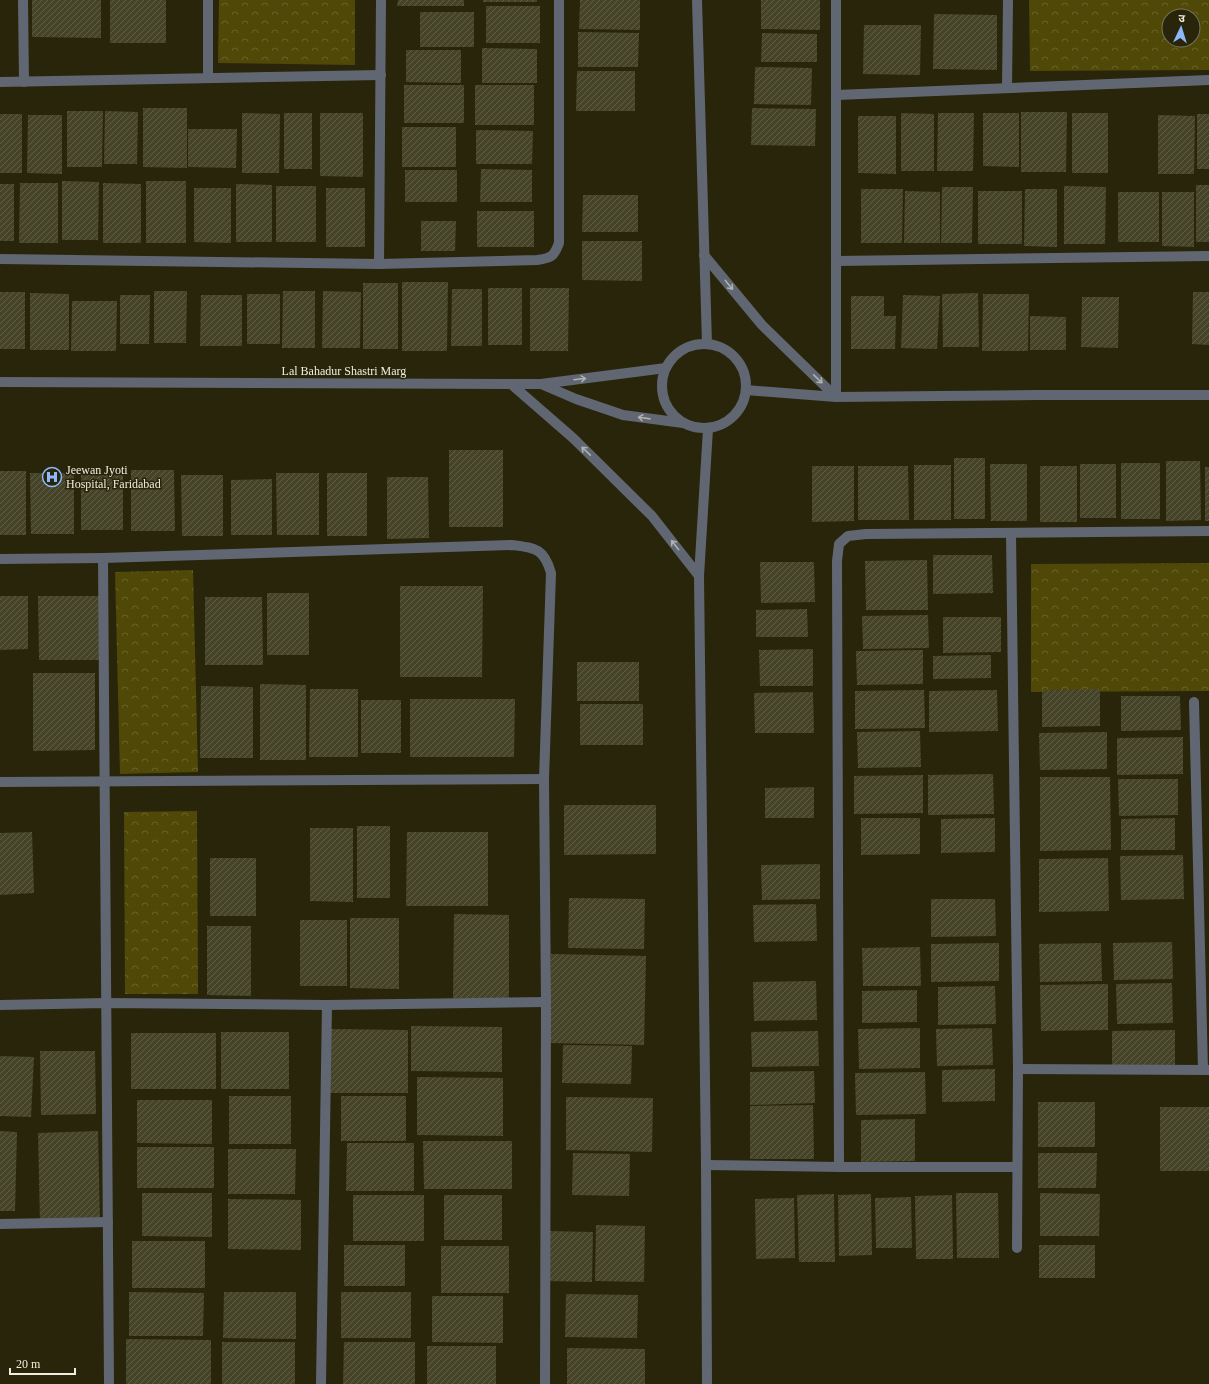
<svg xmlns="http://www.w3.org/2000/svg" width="1209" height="1384" font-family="'Times New Roman','Noto Sans Devanagari',serif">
<defs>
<pattern id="park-crowns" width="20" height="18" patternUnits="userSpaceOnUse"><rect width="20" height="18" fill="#4f4807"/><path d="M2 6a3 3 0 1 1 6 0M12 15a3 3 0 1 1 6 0" fill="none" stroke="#69632b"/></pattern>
<pattern id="building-hatch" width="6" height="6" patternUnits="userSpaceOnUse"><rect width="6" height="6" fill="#454328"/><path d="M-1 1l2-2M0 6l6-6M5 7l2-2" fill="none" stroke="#605e47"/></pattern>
</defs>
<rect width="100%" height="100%" fill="#28250a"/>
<!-- park -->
<g fill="url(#park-crowns)" fill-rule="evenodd">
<polygon points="219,0 355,0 355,65 218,63"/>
<path d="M1029,0H1209V70L1030,71ZM1169,16H1193V40H1169Z"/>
<polygon points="1209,563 1209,691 1031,692 1031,564"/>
<polygon points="193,570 198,772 120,774 115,572"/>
<polygon points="197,811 198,994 125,994 124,812"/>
</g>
<!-- building -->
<g fill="url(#building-hatch)">
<polygon points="32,0 101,0 101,38 32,37"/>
<rect x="110" y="0" width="56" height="43"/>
<polygon points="398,0 464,0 464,6 397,6"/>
<rect x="483" y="0" width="54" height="2"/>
<polygon points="580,0 640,0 640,30 579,29"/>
<polygon points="761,0 820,0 820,30 761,29"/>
<rect x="486" y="6" width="54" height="37"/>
<rect x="420" y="12" width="54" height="35"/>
<polygon points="934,14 997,15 997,70 933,69"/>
<polygon points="864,25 921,25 920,75 863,74"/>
<polygon points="578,32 639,33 638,67 578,67"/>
<polygon points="762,33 817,34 817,62 761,62"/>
<polygon points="482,48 537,49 537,83 482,83"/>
<polygon points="406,50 461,50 461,83 406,82"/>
<polygon points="755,67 812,68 811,105 754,104"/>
<polygon points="577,71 635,71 635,111 576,111"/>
<rect x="404" y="85" width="60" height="38"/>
<rect x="475" y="85" width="59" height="40"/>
<polygon points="143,108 187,108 187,168 143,167"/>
<polygon points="752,108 816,109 815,146 751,145"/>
<polygon points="67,111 103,111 102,167 67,167"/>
<polygon points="105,111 138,112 137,164 104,164"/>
<polygon points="1021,112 1067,112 1066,172 1021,172"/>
<polygon points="242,113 280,114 279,173 242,173"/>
<rect x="284" y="113" width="28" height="56"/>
<polygon points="320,113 363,113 363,177 320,176"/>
<polygon points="901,113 934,114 934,171 901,171"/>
<polygon points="938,113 974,113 973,171 937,171"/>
<polygon points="983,113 1019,113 1019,167 983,166"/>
<rect x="1072" y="113" width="36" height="60"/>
<rect x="0" y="114" width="22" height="59"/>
<rect x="1197" y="114" width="12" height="55"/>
<polygon points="28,115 62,115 62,174 27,173"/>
<polygon points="1158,115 1195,116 1194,174 1158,174"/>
<polygon points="858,116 896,116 896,174 858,173"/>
<rect x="402" y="127" width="54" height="40"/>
<polygon points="188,129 237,129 236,168 188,167"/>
<polygon points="476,130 533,131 532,164 476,164"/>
<polygon points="481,169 532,170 532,202 480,202"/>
<rect x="405" y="170" width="52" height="32"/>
<polygon points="62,181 99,182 98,240 62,240"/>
<rect x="146" y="181" width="40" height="62"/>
<polygon points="20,183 58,183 58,243 19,243"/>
<polygon points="103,183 141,184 141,243 103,243"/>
<rect x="0" y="184" width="14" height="57"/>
<polygon points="236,184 272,185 272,242 236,242"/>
<rect x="1196" y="185" width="13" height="57"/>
<rect x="276" y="186" width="40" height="56"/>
<polygon points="1064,186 1106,187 1105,244 1064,244"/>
<polygon points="942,187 973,187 972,243 941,243"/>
<polygon points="194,188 231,188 231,243 194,242"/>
<rect x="326" y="188" width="39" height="59"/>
<polygon points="861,189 903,189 902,243 861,243"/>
<polygon points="1025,189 1057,189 1057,247 1024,246"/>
<polygon points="905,191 940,192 940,243 904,243"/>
<rect x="978" y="191" width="44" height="53"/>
<rect x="1118" y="192" width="41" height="50"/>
<polygon points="1162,192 1194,192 1194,247 1162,246"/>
<polygon points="583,195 638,195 638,232 582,232"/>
<rect x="477" y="211" width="57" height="36"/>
<polygon points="421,221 456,221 455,251 421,251"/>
<polygon points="582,241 642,241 642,281 582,280"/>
<polygon points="402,282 448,282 447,351 402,351"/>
<rect x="363" y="283" width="35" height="66"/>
<rect x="488" y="288" width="34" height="57"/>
<polygon points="530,288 569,288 568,351 530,351"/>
<polygon points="452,289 482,289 482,346 451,346"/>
<polygon points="154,291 187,291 186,343 154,343"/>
<polygon points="283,291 315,291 315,348 282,348"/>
<polygon points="323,291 361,292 360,348 322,348"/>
<rect x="0" y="292" width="25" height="57"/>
<polygon points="1193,292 1209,292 1209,345 1192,344"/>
<polygon points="30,293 69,294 69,350 30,350"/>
<polygon points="978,293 979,347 943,347 942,294"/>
<rect x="247" y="294" width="33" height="50"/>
<polygon points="983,294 1029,294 1028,351 982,351"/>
<polygon points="120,295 150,295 149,344 120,344"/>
<polygon points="201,295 242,295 242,346 200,346"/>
<polygon points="903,295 940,296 937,349 901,348"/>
<polygon points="851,296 884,296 884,316 896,316 895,349 851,349"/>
<polygon points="1082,297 1119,297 1118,348 1081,347"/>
<polygon points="72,301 117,301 116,351 71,351"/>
<polygon points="1030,316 1066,317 1066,350 1030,350"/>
<rect x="449" y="450" width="54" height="77"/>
<rect x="954" y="458" width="31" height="61"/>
<polygon points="1166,461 1200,461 1201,520 1166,521"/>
<rect x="1121" y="463" width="39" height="56"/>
<polygon points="990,464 1027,464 1027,521 991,521"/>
<rect x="1080" y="464" width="36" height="54"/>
<rect x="914" y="465" width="37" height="55"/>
<polygon points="812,466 854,466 854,521 812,522"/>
<polygon points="858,466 908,466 909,520 858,520"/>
<rect x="1040" y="466" width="37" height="56"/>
<rect x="1205" y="467" width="4" height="54"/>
<polygon points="131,470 174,470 175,531 131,531"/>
<rect x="0" y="471" width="26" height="64"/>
<polygon points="30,473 74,473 74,534 31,534"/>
<polygon points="276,473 319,473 319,535 277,535"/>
<rect x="327" y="473" width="40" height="63"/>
<rect x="81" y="475" width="42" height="55"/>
<polygon points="181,475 223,475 223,536 182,536"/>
<polygon points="387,477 428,477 429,538 387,539"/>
<polygon points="272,479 272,535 231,535 231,480"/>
<polygon points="933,555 992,555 993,593 933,594"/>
<polygon points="927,560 928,610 866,610 865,561"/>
<polygon points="760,562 814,562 815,602 761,603"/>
<polygon points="400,586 483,586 482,677 400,677"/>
<rect x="267" y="593" width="42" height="62"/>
<polygon points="0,596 28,596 28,649 0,650"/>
<polygon points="38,596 100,596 100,660 39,660"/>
<polygon points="205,597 262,597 263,665 205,665"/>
<polygon points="807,609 808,637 756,637 756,610"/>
<polygon points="928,615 929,648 863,649 862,616"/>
<polygon points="943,617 1001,617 1001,652 943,653"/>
<polygon points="813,649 813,686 760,686 759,650"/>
<polygon points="923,650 923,684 857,685 856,651"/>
<polygon points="991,655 991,678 933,679 933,656"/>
<rect x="577" y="662" width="62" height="39"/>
<polygon points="33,673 95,673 95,750 33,751"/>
<polygon points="260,684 306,685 306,760 260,760"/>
<polygon points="201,686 253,687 253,758 200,758"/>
<polygon points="310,689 358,689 358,757 309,757"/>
<polygon points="1100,689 1100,726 1042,727 1042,690"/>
<polygon points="924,690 925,728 855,729 855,691"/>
<polygon points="997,690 998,731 929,732 929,691"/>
<polygon points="813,692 814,733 755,733 754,693"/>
<polygon points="1121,696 1180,696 1181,730 1121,731"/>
<polygon points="410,699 515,699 514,757 410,757"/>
<rect x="361" y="700" width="40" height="53"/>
<rect x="580" y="704" width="63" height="41"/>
<polygon points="920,731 921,767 858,768 857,732"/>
<polygon points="1107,732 1107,769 1040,770 1039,733"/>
<polygon points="1183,737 1183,774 1117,775 1117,738"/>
<polygon points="993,774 994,814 928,815 928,775"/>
<polygon points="923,775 923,813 854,814 854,776"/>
<polygon points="1040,777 1110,777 1111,850 1040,851"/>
<polygon points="1118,779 1178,779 1178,815 1119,816"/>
<polygon points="814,787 814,818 765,818 765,788"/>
<polygon points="564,805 656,805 656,854 564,855"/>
<polygon points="861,818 920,818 920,854 861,855"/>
<polygon points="995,818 995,852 941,853 941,819"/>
<polygon points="1175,818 1175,850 1121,850 1121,819"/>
<rect x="357" y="826" width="33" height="72"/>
<polygon points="310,828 353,828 353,902 310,901"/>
<polygon points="32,832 34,893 0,895 0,833"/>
<polygon points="407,832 488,832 488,906 406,906"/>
<polygon points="1183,855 1184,899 1121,900 1120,856"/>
<rect x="210" y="858" width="46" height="58"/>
<polygon points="1108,858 1109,911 1039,912 1039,859"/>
<polygon points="820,864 820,899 762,900 761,865"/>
<polygon points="569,898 645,899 644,949 568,948"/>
<polygon points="931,899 995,899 996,936 931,937"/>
<polygon points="816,904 817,941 754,942 753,905"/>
<polygon points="454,914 509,915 509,998 453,998"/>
<polygon points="350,918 399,918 399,989 350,988"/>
<rect x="300" y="920" width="47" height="66"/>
<polygon points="207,926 251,926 251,996 207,995"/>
<polygon points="1172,942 1173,979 1114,980 1113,943"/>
<polygon points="999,943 999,981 931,982 931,944"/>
<polygon points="1101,943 1102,981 1040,982 1039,944"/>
<polygon points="920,947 921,986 863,986 862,948"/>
<polygon points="551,954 646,956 644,1045 550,1043"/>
<polygon points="816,981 817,1020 754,1021 753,982"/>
<polygon points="1172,983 1173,1023 1117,1024 1116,984"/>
<polygon points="1108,984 1108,1030 1041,1031 1040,985"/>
<polygon points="995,986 996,1024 938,1025 938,987"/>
<polygon points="917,990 917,1022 862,1023 862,991"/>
<polygon points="411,1026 502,1027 502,1072 411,1071"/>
<polygon points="920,1028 920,1068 859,1069 858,1029"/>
<polygon points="992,1028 993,1065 937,1066 936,1029"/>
<polygon points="329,1029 408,1030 408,1093 329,1093"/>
<polygon points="1175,1030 1175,1067 1112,1068 1112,1031"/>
<polygon points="818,1031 819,1066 752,1067 751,1032"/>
<rect x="221" y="1032" width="68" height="57"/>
<rect x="131" y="1033" width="85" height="56"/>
<polygon points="563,1045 632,1046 631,1084 562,1083"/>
<polygon points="40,1051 95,1051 96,1114 41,1115"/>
<polygon points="0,1056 34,1057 31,1117 0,1116"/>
<polygon points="995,1069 995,1101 942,1102 942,1070"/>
<polygon points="814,1071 815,1103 750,1105 750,1072"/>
<polygon points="925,1072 926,1114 856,1115 855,1073"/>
<polygon points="417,1077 503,1078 503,1136 417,1135"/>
<rect x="229" y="1096" width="62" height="48"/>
<rect x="341" y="1096" width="65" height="45"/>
<polygon points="566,1097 653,1098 652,1152 566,1150"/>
<polygon points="137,1100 212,1100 212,1144 137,1143"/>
<rect x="1038" y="1102" width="57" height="45"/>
<polygon points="813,1105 814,1159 750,1159 750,1106"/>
<rect x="1160" y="1107" width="49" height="64"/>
<polygon points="915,1119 915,1161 861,1162 861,1120"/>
<polygon points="0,1131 17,1132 15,1211 0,1211"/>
<polygon points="98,1131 100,1221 40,1223 38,1133"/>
<polygon points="423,1141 512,1141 512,1189 424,1189"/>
<polygon points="347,1143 414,1143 414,1191 346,1191"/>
<rect x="137" y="1147" width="77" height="41"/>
<polygon points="228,1149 296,1149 295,1194 228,1194"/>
<polygon points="573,1153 630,1154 629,1196 572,1195"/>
<polygon points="1038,1153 1097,1153 1096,1188 1038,1188"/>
<polygon points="142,1193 212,1193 212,1237 142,1236"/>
<polygon points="956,1193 998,1193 999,1258 957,1258"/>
<polygon points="1040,1193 1100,1194 1099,1236 1040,1236"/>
<polygon points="834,1194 835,1262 799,1262 797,1195"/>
<polygon points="871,1194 872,1255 839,1256 838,1195"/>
<rect x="353" y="1195" width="71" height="46"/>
<rect x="444" y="1195" width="58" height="45"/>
<polygon points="952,1195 953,1259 916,1259 915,1196"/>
<polygon points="911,1197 912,1248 876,1248 875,1198"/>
<polygon points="794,1198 795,1258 756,1259 755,1199"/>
<polygon points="228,1199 301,1200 301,1250 228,1249"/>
<polygon points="596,1225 645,1226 644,1282 595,1281"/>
<polygon points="548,1231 593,1232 592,1282 547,1281"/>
<rect x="132" y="1241" width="73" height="47"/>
<rect x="344" y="1245" width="61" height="41"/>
<rect x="1039" y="1245" width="56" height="33"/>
<rect x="441" y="1246" width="68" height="47"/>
<polygon points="129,1292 204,1293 203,1336 129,1336"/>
<polygon points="224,1292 296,1292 296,1339 223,1338"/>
<rect x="341" y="1292" width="70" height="46"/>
<polygon points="566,1294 638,1295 637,1338 565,1337"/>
<polygon points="432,1296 503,1296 503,1343 432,1342"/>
<polygon points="126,1339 211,1340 211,1384 126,1384"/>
<rect x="222" y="1342" width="73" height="42"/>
<polygon points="344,1342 415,1342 415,1384 343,1384"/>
<rect x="427" y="1346" width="69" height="38"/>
<polygon points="567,1348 645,1349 645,1384 567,1384"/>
</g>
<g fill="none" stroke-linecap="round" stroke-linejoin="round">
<!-- minor -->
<g stroke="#606772" stroke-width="10">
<polyline points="23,0 24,82"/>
<polyline points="208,0 208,78"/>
<polyline points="697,0 707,344"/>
<polyline points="836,0 836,397"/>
<polyline points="0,82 381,75"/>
<polyline points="1007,88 1008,0"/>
<polyline points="836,95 1209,80"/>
<polyline points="704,255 762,325 836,397"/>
<path d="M0,259L379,264L537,260C551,258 554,257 559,243V0"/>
<polyline points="836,261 1209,256"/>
<polyline points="379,264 381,0"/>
<circle cx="704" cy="386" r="42"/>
<polyline points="0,382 541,384 576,399 623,415 683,423"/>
<polyline points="511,384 573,438 652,516 699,576"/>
<polyline points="541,384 666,368"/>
<polyline points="746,390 836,397 1037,395 1209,395"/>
<polyline points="1011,534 1018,1069 1017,1248"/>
<polyline points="103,558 109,1384"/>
<path d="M0,559L103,558L512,545C535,548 544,548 551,573L544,779L546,1002L545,1384"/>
<polyline points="1194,702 1203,1070"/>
<polyline points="0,782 544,779"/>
<polyline points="0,1005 106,1003 327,1005 546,1002"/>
<polyline points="1018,1069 1209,1070"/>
<polyline points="706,1165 839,1167 1017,1167"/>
<polyline points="839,1167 837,561 839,544 848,536 866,534 1209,531"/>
<polyline points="0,1224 108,1222"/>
<polyline points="321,1384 327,1005"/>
<polyline points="707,1384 706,1165 699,576 708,429"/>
</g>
</g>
<!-- one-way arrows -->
<defs><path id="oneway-shaft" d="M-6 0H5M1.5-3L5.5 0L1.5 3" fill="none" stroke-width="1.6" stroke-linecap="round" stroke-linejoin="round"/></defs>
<g stroke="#afb1ad">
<use href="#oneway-shaft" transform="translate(729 285) rotate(51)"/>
<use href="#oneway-shaft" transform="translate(580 379) rotate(-7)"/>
<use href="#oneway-shaft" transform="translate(818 379) rotate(44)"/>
<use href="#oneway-shaft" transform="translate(644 418) rotate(-172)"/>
<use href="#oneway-shaft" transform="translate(586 451) rotate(-136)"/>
<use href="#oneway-shaft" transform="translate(675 545) rotate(-128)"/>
</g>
<!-- icons -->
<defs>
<symbol id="hospital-ring" viewBox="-11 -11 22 22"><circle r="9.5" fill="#28250a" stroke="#8db9fc" stroke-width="1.5"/><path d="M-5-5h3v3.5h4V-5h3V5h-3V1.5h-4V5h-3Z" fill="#8db9fc"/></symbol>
</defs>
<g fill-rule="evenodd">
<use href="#hospital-ring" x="41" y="466" width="22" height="22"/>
</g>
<g text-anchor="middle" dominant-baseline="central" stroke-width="3" stroke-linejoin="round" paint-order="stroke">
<!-- street labels -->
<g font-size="12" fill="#efeede" stroke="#28250a">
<text x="344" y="371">Lal Bahadur Shastri Marg</text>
</g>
<!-- poi labels -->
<g font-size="12" fill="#efeede" stroke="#28250a" text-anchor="start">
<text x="66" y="470">Jeewan Jyoti<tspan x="66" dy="14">Hospital, Faridabad</tspan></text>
</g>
</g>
<!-- north arrow -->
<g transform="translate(1181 28) rotate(4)"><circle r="19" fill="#28250a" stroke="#78755f"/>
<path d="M0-3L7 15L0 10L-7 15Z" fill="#8db9fc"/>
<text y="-6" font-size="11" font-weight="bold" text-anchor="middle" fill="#efeede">उ</text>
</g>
<!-- scale -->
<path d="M10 1368v6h65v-6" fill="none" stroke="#efeede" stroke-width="2"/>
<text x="16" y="1368" font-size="12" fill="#efeede" stroke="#28250a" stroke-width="3" paint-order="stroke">20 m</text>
</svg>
